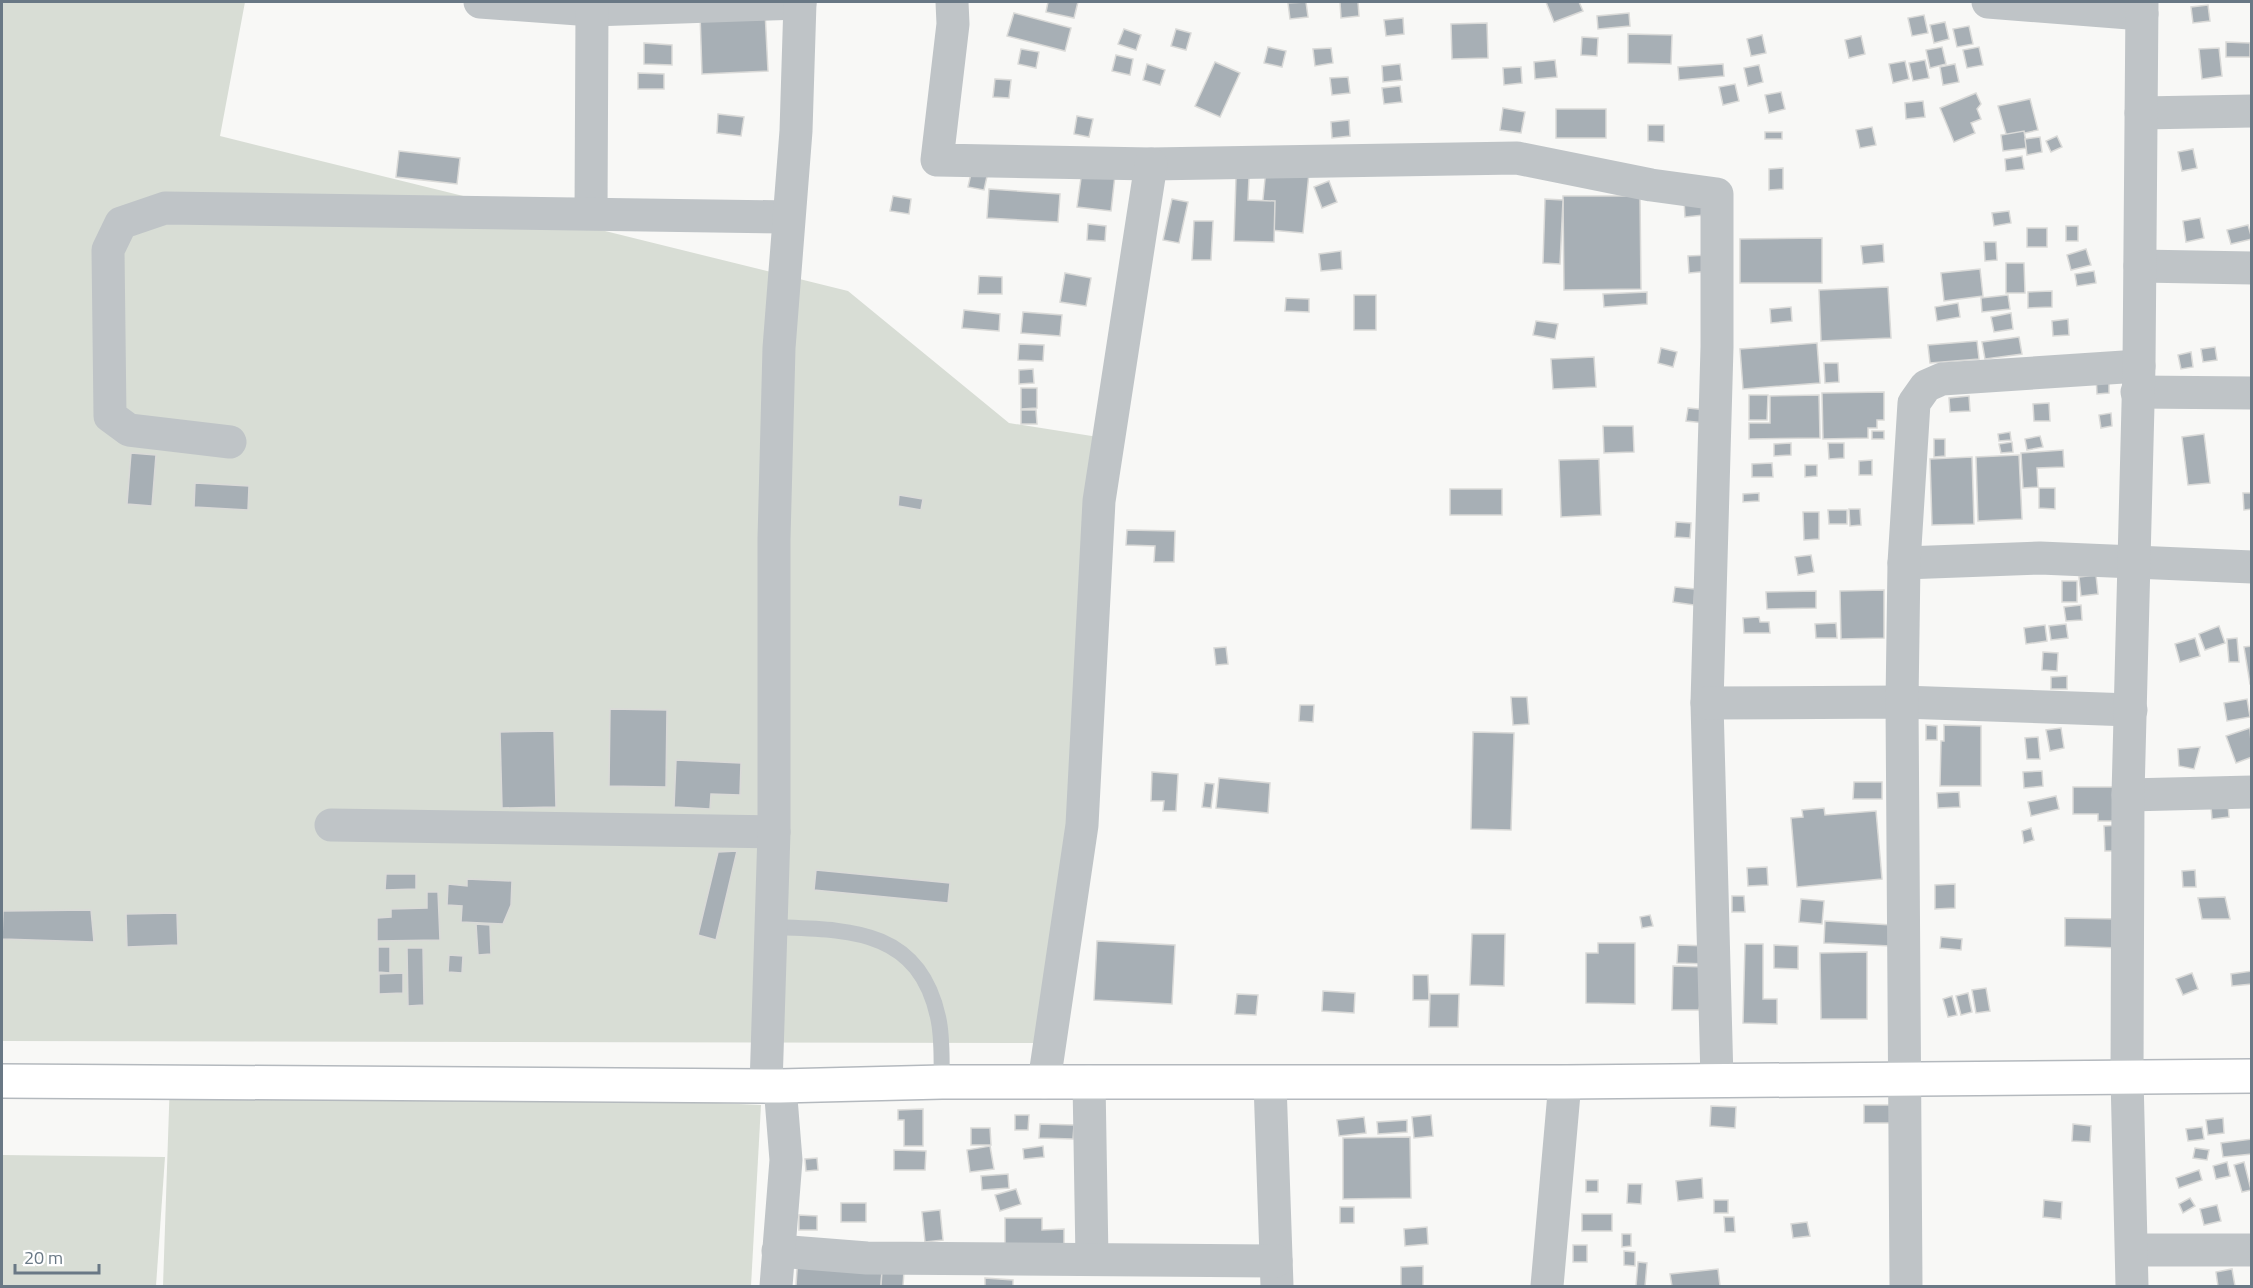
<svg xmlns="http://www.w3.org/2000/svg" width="2253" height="1288" font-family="'Titillium Web',sans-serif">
<rect width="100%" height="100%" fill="#f8f8f6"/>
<!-- green -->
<g fill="#d8ddd5">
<polygon points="2,2 245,2 220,136 848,291 1009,423 1117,440 1046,1043 2,1041"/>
<polygon points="170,1079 761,1105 751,1286 163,1286"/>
<polygon points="2,1155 165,1157 156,1286 2,1286"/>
</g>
<!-- building -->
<g fill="#a7afb5" stroke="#dadad8" stroke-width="1.5">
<polygon points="1048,2 1078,2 1074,18 1046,12"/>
<polygon points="1306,2 1308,17 1290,19 1288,3"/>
<polygon points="1340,2 1358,2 1359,16 1341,18"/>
<polygon points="1546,2 1579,2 1583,11 1554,22"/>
<polygon points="2208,5 2210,21 2193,23 2191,7"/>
<polygon points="765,11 768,71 702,74 700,14"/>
<polygon points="1014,13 1071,28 1065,51 1007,36"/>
<polygon points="1629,13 1630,26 1598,29 1597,16"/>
<polygon points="1924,15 1928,33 1912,36 1908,18"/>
<polygon points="1403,18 1404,34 1386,36 1384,20"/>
<polygon points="1945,22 1949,39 1934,43 1930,25"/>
<polygon points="1487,23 1488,58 1452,59 1451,24"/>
<polygon points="1969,26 1973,44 1957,47 1953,29"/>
<polygon points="1124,29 1141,35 1136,50 1118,44"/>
<polygon points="1176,29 1191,33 1186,50 1171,46"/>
<polygon points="1628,34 1672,35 1671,64 1628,63"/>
<polygon points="1762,35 1766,53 1751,56 1747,39"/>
<polygon points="1861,36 1865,54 1849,58 1845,40"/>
<polygon points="1582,37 1598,38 1597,56 1581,55"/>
<polygon points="2226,42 2250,43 2250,57 2226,57"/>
<polygon points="644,43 672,45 672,65 644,64"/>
<polygon points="1268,47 1286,51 1282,67 1264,63"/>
<polygon points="1942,47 1946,64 1930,68 1926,50"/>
<polygon points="1979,47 1983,65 1967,68 1963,50"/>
<polygon points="1331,48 1333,63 1315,66 1313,49"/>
<polygon points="2219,48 2222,76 2202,79 2199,49"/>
<polygon points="1021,49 1039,52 1036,68 1018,64"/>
<polygon points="1116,55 1133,59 1130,75 1112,71"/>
<polygon points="1555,60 1557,77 1535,79 1534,62"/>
<polygon points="1925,60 1929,78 1913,81 1909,63"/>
<polygon points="1905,61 1909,79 1893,83 1889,64"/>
<polygon points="1215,62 1240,73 1220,117 1195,106"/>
<polygon points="1147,64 1165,70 1160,85 1143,80"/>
<polygon points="1400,64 1402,80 1383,82 1382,66"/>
<polygon points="1723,64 1724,76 1679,80 1678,67"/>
<polygon points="1955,64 1959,82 1943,85 1940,67"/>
<polygon points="1759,65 1763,82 1748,86 1744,68"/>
<polygon points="1521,67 1522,83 1504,85 1503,68"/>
<polygon points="638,73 664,74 664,89 638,89"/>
<polygon points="1348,77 1350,93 1332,95 1330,78"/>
<polygon points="995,79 1011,80 1009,98 993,97"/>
<polygon points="1735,84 1739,101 1723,105 1719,87"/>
<polygon points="1400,86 1402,102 1384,104 1382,88"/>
<polygon points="1781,92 1785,109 1769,113 1765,95"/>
<polygon points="1976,93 1981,104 1977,109 1981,119 1971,123 1975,133 1954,142 1940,108"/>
<polygon points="2030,99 2038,130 2007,137 1998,106"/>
<polygon points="1923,101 1925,117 1906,119 1905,103"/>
<polygon points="1503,108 1525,112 1521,133 1500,130"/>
<rect x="1556" y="109" width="50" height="29"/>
<polygon points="718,114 744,117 741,136 717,133"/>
<polygon points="1077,116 1093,119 1089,137 1074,134"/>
<polygon points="1349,120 1350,136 1332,138 1331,122"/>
<polygon points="1648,125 1664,125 1664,142 1648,141"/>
<polygon points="1872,127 1876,145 1860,148 1856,130"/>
<polygon points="2024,131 2027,148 2003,151 2001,135"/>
<rect x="1765" y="132" width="17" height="7"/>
<polygon points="2057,136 2062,147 2051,152 2046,141"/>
<polygon points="2040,137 2042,152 2027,155 2025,139"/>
<polygon points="2193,149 2197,168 2182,171 2178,152"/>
<polygon points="399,151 460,158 457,184 396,177"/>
<polygon points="2022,156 2024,169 2006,171 2005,159"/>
<polygon points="1783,168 1783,189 1769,190 1769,169"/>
<polygon points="972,169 988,172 984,190 968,187"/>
<polygon points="1266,169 1309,173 1303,233 1260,229"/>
<polygon points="1082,171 1115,175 1111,211 1077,207"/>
<polygon points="1236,177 1249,178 1248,200 1275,201 1274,242 1234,241"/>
<polygon points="1329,181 1337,202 1322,208 1314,187"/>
<polygon points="989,189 1060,194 1058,222 987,218"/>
<polygon points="893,196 911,199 909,214 890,211"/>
<polygon points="1563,196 1640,196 1641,289 1564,290"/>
<polygon points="1172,199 1188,202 1179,243 1163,240"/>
<polygon points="1545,199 1563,200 1560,264 1543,263"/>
<polygon points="1703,199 1704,215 1685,217 1684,200"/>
<polygon points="2009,211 2011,223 1994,226 1992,213"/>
<polygon points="2200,218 2204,238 2186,242 2183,221"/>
<polygon points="1194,221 1213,221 1211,260 1192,260"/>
<polygon points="1088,224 1106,226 1105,241 1087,240"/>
<polygon points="2248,225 2252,239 2231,244 2227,230"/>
<rect x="2066" y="226" width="12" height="15"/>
<rect x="2027" y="228" width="20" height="19"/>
<polygon points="1822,238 1822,283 1740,283 1740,239"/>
<polygon points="1984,242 1996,242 1997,260 1985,261"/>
<polygon points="1883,244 1884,262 1863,264 1861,246"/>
<polygon points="2086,249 2091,265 2071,270 2067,255"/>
<polygon points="1341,251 1342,269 1321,271 1319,254"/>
<polygon points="1710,255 1711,271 1689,273 1688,256"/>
<polygon points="2006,263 2024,263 2025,293 2006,293"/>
<polygon points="1980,269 1983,296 1944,301 1941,273"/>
<polygon points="2094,271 2096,283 2077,286 2075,274"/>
<polygon points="1065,273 1091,278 1086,306 1060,302"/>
<polygon points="979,276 1002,277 1002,294 978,294"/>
<polygon points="1888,287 1891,338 1821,341 1819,290"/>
<polygon points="2052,291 2052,307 2028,308 2028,292"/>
<polygon points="1647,292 1647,304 1604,307 1603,294"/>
<rect x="1354" y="295" width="22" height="35"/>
<polygon points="2008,295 2010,309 1982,312 1981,298"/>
<polygon points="1286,298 1309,299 1309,312 1285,311"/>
<polygon points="1958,303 1960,317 1937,321 1935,307"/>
<polygon points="1791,307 1792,321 1771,323 1770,309"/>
<polygon points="964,310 1000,314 999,331 962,328"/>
<polygon points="1023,312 1062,315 1060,336 1021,333"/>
<polygon points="2011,313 2013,329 1994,332 1991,317"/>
<polygon points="2068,319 2069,335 2053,336 2052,321"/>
<polygon points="1536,321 1558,324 1555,339 1533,335"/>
<polygon points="2019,337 2022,354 1985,359 1982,342"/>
<polygon points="1977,341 1979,359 1930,363 1928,345"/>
<polygon points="1817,343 1820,383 1743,389 1740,349"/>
<polygon points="1019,344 1044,345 1043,361 1018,360"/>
<polygon points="2215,347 2217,360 2203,362 2201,349"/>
<polygon points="1661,348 1677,352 1673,367 1658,363"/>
<polygon points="2191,352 2193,367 2181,369 2178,355"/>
<polygon points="1594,357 1596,387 1553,389 1551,359"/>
<polygon points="1824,363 1838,363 1839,382 1825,383"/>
<polygon points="1033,369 1034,383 1019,384 1019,370"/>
<polygon points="2109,375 2109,393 2097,394 2096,376"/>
<polygon points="1021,388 1037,388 1037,408 1021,409"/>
<polygon points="1884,392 1884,420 1877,420 1877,428 1868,428 1868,438 1823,439 1822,393"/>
<polygon points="1749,395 1768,395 1767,420 1749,420"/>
<polygon points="1819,395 1820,438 1749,439 1749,423 1770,423 1770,396"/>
<polygon points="1969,396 1970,411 1950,412 1949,398"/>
<polygon points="2049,403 2050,421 2034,421 2033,404"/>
<polygon points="1688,408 1707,410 1705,423 1686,421"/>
<polygon points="1021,410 1036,410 1037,424 1021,424"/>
<polygon points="2111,413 2112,426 2101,428 2099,415"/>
<polygon points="1603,426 1633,426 1634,452 1604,453"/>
<rect x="1872" y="431" width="12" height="8"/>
<polygon points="2010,432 2011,440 1999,441 1998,434"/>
<polygon points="2204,434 2210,483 2188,485 2182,437"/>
<polygon points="2040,436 2043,447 2027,450 2025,439"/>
<polygon points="1934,439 1945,439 1945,456 1934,457"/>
<polygon points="2012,442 2013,452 2001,453 1999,444"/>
<polygon points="1791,443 1791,455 1774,456 1774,444"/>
<polygon points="1828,443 1844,443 1844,458 1829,459"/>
<polygon points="2063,450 2064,467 2037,468 2038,487 2023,488 2021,453"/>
<polygon points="131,453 156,455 152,506 127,504"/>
<polygon points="2019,455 2022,519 1978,521 1976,457"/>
<polygon points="1972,457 1974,524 1932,525 1930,459"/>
<polygon points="1599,459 1601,515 1561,517 1559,460"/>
<polygon points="1872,460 1872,475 1859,475 1859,461"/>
<polygon points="1772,463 1773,477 1752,477 1752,464"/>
<polygon points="1805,465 1817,465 1817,476 1805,477"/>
<polygon points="195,483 249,486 248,510 194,507"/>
<polygon points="2039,488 2055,488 2055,509 2039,508"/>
<rect x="1450" y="489" width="52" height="26"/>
<polygon points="1759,493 1759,501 1743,502 1743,494"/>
<polygon points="2243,493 2252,493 2252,509 2244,510"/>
<polygon points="899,495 923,499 921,510 898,506"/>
<polygon points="1849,509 1860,509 1861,525 1850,526"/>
<polygon points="1828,510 1847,510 1847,524 1829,524"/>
<polygon points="1803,512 1819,512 1819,539 1804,540"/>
<polygon points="1676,522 1691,523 1690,538 1675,537"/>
<polygon points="1127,530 1175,531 1174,562 1154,562 1155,546 1126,545"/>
<polygon points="1811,555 1814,572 1798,575 1795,557"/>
<polygon points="2096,575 2098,594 2081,596 2079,577"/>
<rect x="2062" y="581" width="15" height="21"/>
<polygon points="1675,587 1695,589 1694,605 1673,602"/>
<polygon points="1884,590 1884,638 1841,639 1840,591"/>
<polygon points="1816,591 1816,608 1767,609 1766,592"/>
<polygon points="2081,605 2082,620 2066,621 2064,607"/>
<polygon points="1759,617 1760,622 1769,622 1770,633 1744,633 1743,618"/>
<polygon points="1836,623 1837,638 1816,638 1815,624"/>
<polygon points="2066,624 2068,638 2051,640 2049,626"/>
<polygon points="2045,625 2047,641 2026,644 2024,628"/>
<polygon points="2219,626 2225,643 2205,650 2199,634"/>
<polygon points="2195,638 2200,656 2180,662 2175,644"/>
<polygon points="2237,638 2239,662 2229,662 2227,639"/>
<polygon points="2252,646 2252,684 2250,684 2244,647"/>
<polygon points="1226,647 1228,664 1216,665 1214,648"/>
<polygon points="2043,652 2058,653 2057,671 2042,670"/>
<polygon points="2067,676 2067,689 2051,689 2051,677"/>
<polygon points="1511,697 1527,697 1529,724 1513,725"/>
<polygon points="2247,699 2250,717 2227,721 2224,703"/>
<polygon points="1300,705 1314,705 1313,722 1299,721"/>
<polygon points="610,709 667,710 666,787 609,786"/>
<polygon points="1926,725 1937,726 1937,740 1926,740"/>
<polygon points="1944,725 1981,726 1981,786 1940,786 1941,741 1944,741"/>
<polygon points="2061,728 2064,748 2050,751 2046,730"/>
<polygon points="2250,728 2252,757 2236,763 2226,736"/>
<polygon points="554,731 556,807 502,808 500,732"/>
<polygon points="1473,732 1514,733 1511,830 1471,829"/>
<polygon points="2038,737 2040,759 2027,759 2025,738"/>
<polygon points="2200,747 2194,769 2179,766 2178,749"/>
<polygon points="676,760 741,763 740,795 711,794 710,809 674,807"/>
<polygon points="2042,771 2043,786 2024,788 2023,772"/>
<polygon points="1152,772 1178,774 1176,811 1163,811 1164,801 1151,801"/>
<polygon points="1219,778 1270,783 1268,813 1216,808"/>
<polygon points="1854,782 1882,782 1882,799 1853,799"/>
<polygon points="1205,783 1214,784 1211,808 1202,807"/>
<polygon points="2073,787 2122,787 2122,821 2098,821 2098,814 2073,814"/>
<polygon points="1959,792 1960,807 1938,808 1937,793"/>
<polygon points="2056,796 2059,809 2031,816 2028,802"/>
<polygon points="2228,804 2229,817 2212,819 2211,806"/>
<polygon points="1824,808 1825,815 1876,811 1882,879 1797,887 1791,818 1803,817 1802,810"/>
<polygon points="2122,825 2123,851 2105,851 2104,826"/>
<polygon points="2031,828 2034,840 2024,843 2022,831"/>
<polygon points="737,851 716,940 698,935 718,852"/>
<polygon points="1767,867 1768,885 1748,886 1747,868"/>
<polygon points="816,870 950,883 948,903 814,890"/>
<polygon points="2195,870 2196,887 2183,887 2182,871"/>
<polygon points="386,874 416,874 416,889 385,890"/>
<polygon points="467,879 512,881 511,905 503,924 461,922 462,906 447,905 448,884 467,886"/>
<polygon points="1955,884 1955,908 1935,909 1935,885"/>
<polygon points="427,892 438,892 440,940 377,941 377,918 391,917 391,909 427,908"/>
<polygon points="1732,896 1744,896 1745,912 1732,912"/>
<polygon points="2225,897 2230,919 2202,919 2198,898"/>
<polygon points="1801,899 1824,901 1822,924 1799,922"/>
<polygon points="91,910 94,942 2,939 3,911"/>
<polygon points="177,913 178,945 127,947 126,914"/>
<polygon points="1650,915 1653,926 1642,928 1640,917"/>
<polygon points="2065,918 2120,919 2120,948 2065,946"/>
<polygon points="1825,921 1892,925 1891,946 1824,943"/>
<polygon points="476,924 490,925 491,954 478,955"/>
<polygon points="1472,934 1505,934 1504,986 1470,985"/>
<polygon points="1941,937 1962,939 1961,950 1940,948"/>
<polygon points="1097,941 1175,945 1172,1004 1094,1000"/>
<polygon points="1598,943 1635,943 1635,1004 1586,1003 1586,953 1598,953"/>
<polygon points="1745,944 1763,944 1763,999 1777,999 1777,1024 1743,1023"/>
<polygon points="1678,945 1708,946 1708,964 1677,963"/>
<polygon points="1774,945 1798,946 1798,969 1774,968"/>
<polygon points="378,947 390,947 390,973 378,972"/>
<polygon points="407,948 423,948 424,1005 408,1006"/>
<polygon points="1867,952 1867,1019 1821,1019 1820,953"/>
<polygon points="449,955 463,956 462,973 448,972"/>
<polygon points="1673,966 1707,967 1699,1010 1672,1010"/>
<polygon points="2252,971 2252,984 2232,986 2231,974"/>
<polygon points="403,973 403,993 379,994 379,974"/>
<polygon points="2192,973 2198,989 2183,995 2176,979"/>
<polygon points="1413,975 1428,975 1429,1000 1413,1000"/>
<polygon points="1986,988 1990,1011 1976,1013 1972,990"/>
<polygon points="1323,991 1355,993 1354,1013 1322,1011"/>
<polygon points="1968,993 1972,1012 1961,1015 1956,996"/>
<polygon points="1237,994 1258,995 1256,1015 1235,1014"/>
<polygon points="1430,994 1459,994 1458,1027 1429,1027"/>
<polygon points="1952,996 1957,1015 1948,1017 1943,999"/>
<rect x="1864" y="1105" width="29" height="18"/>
<polygon points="1711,1106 1736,1107 1735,1128 1710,1126"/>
<polygon points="923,1109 923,1146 904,1146 904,1120 898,1120 898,1110"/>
<polygon points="1015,1115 1029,1115 1028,1130 1015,1130"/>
<polygon points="1431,1115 1433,1136 1414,1138 1412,1117"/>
<polygon points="1364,1117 1366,1133 1339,1136 1337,1120"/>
<polygon points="2223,1118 2224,1133 2208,1135 2206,1120"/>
<polygon points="1407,1120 1407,1132 1378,1134 1377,1122"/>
<polygon points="1040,1124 1074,1125 1073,1139 1039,1138"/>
<polygon points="2073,1124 2091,1126 2090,1142 2072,1141"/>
<polygon points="2202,1127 2204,1139 2188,1141 2186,1129"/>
<polygon points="971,1128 990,1128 991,1145 971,1145"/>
<polygon points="1410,1137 1411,1198 1343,1199 1343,1138"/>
<polygon points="2252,1139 2252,1154 2223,1157 2221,1143"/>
<polygon points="990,1146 994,1169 970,1172 967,1150"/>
<polygon points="1043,1146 1044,1157 1024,1159 1023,1149"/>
<polygon points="2195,1148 2209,1150 2207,1160 2193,1158"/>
<polygon points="894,1150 926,1151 925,1170 894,1170"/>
<polygon points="817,1158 818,1170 806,1171 805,1159"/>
<polygon points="2227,1162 2230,1176 2216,1179 2213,1166"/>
<polygon points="2244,1162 2251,1190 2242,1192 2234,1165"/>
<polygon points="2199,1170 2202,1180 2179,1188 2176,1178"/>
<polygon points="1008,1174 1009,1188 982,1190 981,1176"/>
<polygon points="1702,1178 1703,1198 1678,1201 1676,1181"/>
<rect x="1586" y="1180" width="12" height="12"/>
<polygon points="1628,1184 1642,1184 1641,1204 1627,1203"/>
<polygon points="1016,1189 1021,1204 1000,1211 995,1195"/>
<polygon points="2190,1198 2195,1206 2183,1213 2179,1204"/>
<rect x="1714" y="1200" width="14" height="13"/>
<polygon points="2044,1200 2062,1202 2061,1219 2043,1217"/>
<rect x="841" y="1203" width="25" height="19"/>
<polygon points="2217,1205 2221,1221 2204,1225 2200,1209"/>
<rect x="1340" y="1207" width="14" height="16"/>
<polygon points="940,1210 943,1240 925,1242 922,1212"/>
<rect x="1582" y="1214" width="30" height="17"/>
<polygon points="799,1215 817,1216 817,1230 799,1230"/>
<polygon points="1724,1217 1734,1217 1735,1232 1725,1232"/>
<polygon points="1005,1218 1042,1218 1042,1230 1064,1229 1064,1244 1005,1244"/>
<polygon points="1807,1222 1810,1236 1793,1238 1791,1224"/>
<polygon points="1427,1227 1428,1244 1405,1246 1404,1229"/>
<polygon points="1622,1234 1631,1234 1631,1246 1622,1247"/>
<rect x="1573" y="1245" width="14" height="17"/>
<polygon points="1624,1251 1635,1252 1635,1266 1624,1265"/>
<polygon points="798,1255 883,1261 881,1286 796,1286"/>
<polygon points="1638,1262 1647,1263 1645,1286 1636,1286"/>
<polygon points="1423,1266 1423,1286 1401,1286 1401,1267"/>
<polygon points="1718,1269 1720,1286 1672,1286 1670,1274"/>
<polygon points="2232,1269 2235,1286 2218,1286 2216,1272"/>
<polygon points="882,1270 904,1271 903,1286 881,1286"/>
<polygon points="985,1278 1013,1280 1013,1286 985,1286"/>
</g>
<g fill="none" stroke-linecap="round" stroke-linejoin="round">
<defs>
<polyline id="secondary" points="2,1081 780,1086 942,1082 1565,1082 2252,1076"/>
</defs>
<!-- secondary casing -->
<use href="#secondary" stroke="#b4b9be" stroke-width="36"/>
<!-- lane -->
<path stroke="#bfc4c7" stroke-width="16" d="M771,927C845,930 918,926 938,1017C943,1038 941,1061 942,1082"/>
<!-- street -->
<g stroke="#bfc4c7" stroke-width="33">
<polyline points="480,2 592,10 800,3"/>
<polyline points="952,2 953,24 937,160 1151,164 1517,158 1651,185 1717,194 1717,347 1707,703 1717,1080"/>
<polyline points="1988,2 2142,14"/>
<polyline points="2141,113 2252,111"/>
<polyline points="591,213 592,10"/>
<polyline points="2140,266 2252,268"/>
<polyline points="2137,392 2252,393"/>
<polyline points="230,442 129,430 110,416 108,250 121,223 165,208 788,217"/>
<polyline points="1904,563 2040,558 2252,567"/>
<polyline points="1707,703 1902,702 2131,710"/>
<polyline points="2128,795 2252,792"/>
<polyline points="331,825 774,832"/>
<polyline points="1044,1082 1082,825 1099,501 1151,164"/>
<polyline points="1089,1082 1092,1259"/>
<polyline points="1270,1083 1277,1286"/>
<polyline points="766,1086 774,832 774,539 779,348 796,131 800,2"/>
<polyline points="2132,1250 2252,1250"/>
<polyline points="778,1251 867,1258 1276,1261"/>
<polyline points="776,1286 786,1160 780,1086"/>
<polyline points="1547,1286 1565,1082"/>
<polyline points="1906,1286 1902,702 1904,563 1914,403 1926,386 1942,379 2139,366"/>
<polyline points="2132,1286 2127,1077 2128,795 2139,366 2142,2"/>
</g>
<!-- secondary -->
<use href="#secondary" stroke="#fff" stroke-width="33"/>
</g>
<!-- border -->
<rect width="2253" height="1288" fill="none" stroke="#697885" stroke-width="6"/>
<!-- scale -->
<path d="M15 1264v9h84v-9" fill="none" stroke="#697885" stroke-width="3"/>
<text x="24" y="1264" font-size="18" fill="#697885" stroke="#ffffff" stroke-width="4.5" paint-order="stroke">20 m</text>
</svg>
